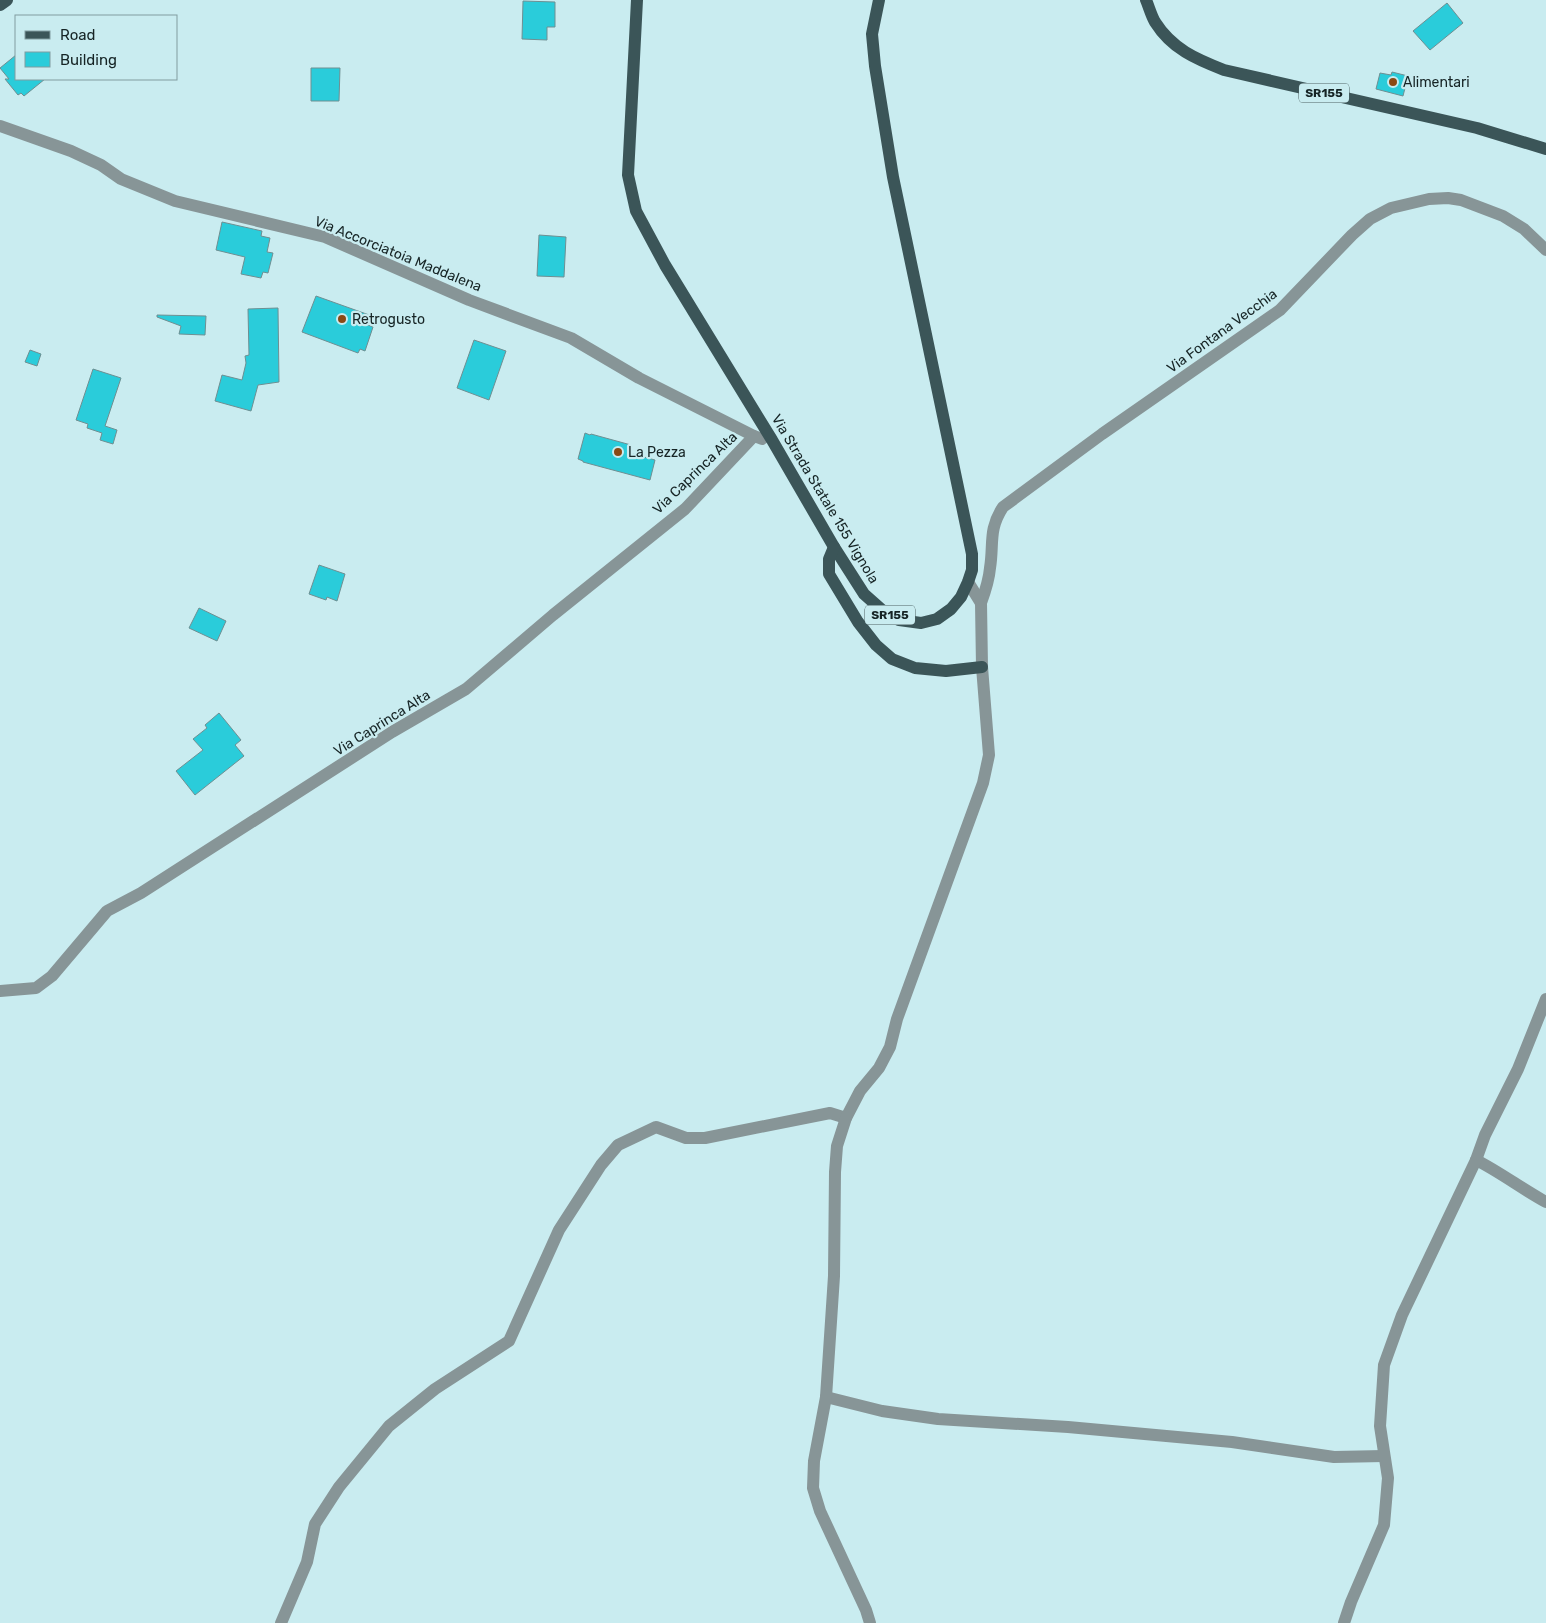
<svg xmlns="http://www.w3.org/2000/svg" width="1546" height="1623" font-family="Rubik,sans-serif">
<rect width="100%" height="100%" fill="#c9ecf0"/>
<!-- building -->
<g fill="#2accda" stroke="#6e8f92">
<polygon points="523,1 555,2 555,27 547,27 547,40 522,39"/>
<polygon points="1447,3 1463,23 1430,50 1413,31"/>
<polygon points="16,55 16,79 45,79 24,96 21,93 18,95 5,79 9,79 0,68"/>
<polygon points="311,68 340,68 339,101 311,101"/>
<polygon points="1392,72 1408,76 1403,96 1376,89 1380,73 1391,75"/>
<polygon points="222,222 262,231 261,236 270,238 267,252 273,253 268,273 263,272 261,278 241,274 245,257 216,250"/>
<polygon points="539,235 566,237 564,277 537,276"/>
<polygon points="316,296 372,316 368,325 373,327 365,351 360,349 358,353 302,332"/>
<polygon points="278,308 279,382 258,385 251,411 215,401 222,375 242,380 246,363 245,356 249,355 248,309"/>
<polygon points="157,315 206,316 205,335 179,334 181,326 157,317"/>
<polygon points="474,340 506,351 489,400 457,388"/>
<polygon points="30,350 41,354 37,366 25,362"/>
<polygon points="93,369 121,378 105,426 117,430 113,444 100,440 102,433 87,428 88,424 76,420"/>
<polygon points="585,433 590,435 591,434 631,445 629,453 655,460 650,480 583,462 583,461 578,459"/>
<polygon points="319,565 345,574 337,601 327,597 326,600 309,594"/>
<polygon points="199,608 226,621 217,641 189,628"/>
<polygon points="219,713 241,740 235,745 244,756 195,795 176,771 203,750 193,739 207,728 205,725"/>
</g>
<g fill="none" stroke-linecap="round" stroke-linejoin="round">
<!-- minor -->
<g stroke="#879597" stroke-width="12">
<polyline points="0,126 71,151 101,165 121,179 175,201 325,237 469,300 571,338 639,378 754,436 762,439"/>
<path d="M981,603C985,592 989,580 990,568C994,543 988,530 1003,507L1102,434L1280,310L1352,235L1370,219L1391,208L1429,199L1448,198L1461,200L1503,216L1524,229L1546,250"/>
<polyline points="0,991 36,988 52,976 107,911 141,893 392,732 466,689 553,615 685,509 754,436"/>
<path d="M1476,1160C1500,1172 1522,1189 1546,1202"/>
<polyline points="826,1397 882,1411 938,1419 1068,1427 1232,1442 1334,1457 1384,1456"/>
<polyline points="281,1623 307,1562 315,1524 339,1487 389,1426 435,1389 509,1341 559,1230 601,1165 618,1145 656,1127 686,1138 705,1138 830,1113 846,1118"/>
<polyline points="870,1623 866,1610 820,1511 813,1488 814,1461 826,1397 834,1276 835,1172 837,1146 846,1118 860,1091 879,1068 890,1047 897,1019 983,783 989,755 982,667 981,603 968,582"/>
<polyline points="1344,1623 1351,1602 1384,1525 1388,1478 1380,1426 1384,1365 1402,1315 1476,1160 1485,1135 1518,1069 1546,999"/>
</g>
<!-- primary -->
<g stroke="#3b5558" stroke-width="12">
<polyline points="637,0 628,175 636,211 665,265 772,440 834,547 864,594 882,610 899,620 921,623 937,619 951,609 961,597 968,582 972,570 972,554 893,177 875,66 872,34 879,0"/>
<path d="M1146,0C1149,7 1151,15 1155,22C1172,49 1196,59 1224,70L1477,128L1546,149"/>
<polyline points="0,5 7,0"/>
<polyline points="834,547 829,559 829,574 858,622 876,645 892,659 915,668 946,671 982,667"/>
</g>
</g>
<!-- markers -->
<g fill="#8a4914" stroke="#c9ecf0" stroke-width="2">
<circle cx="1393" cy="82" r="5"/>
<circle cx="342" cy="319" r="5"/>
<circle cx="618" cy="452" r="5"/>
</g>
<g text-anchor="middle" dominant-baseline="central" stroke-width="4.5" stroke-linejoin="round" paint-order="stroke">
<!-- shield labels -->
<g fill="#c9ecf0" stroke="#4c6062" stroke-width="1">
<rect x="1299" y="83.5" width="50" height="19" rx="4"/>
<rect x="865" y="605.5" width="50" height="19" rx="4"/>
</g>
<g font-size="12" font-weight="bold" fill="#162425">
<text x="1324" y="93">SR155</text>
<text x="890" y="615">SR155</text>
</g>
<!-- poi labels -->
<g font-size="14" fill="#162425" stroke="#c9ecf0" text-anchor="start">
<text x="1403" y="82">Alimentari</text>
<text x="352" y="319">Retrogusto</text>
<text x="628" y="452">La Pezza</text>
</g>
<!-- street labels -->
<g font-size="14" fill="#162425" stroke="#c9ecf0">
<text transform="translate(398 254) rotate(22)">Via Accorciatoia Maddalena</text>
<text transform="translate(1222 331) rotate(-36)">Via Fontana Vecchia</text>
<text transform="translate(695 473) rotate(-44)">Via Caprinca Alta</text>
<text transform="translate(825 499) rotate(59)">Via Strada Statale 155 Vignola</text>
<text transform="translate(382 723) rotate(-32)">Via Caprinca Alta</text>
</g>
</g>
<!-- legend -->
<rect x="15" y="15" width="162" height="65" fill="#c9ecf0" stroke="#819c9f"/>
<rect x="25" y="31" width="25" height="8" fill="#3b5558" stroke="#819c9f"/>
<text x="60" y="40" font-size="15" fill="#162425">Road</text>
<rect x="25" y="52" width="25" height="15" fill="#2accda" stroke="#819c9f"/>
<text x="60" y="65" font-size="15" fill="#162425">Building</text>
</svg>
